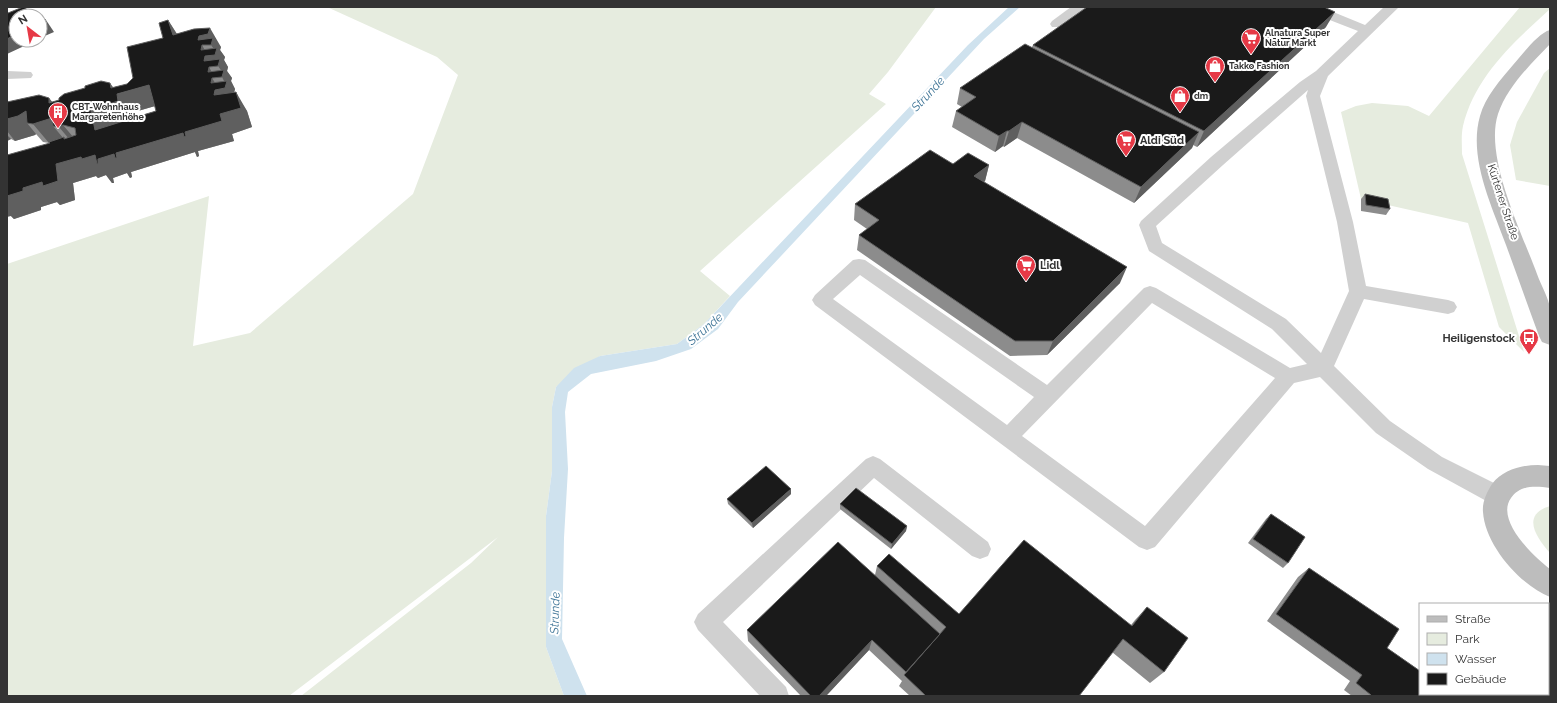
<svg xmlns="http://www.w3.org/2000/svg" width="1557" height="703" font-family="Raleway,sans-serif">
<rect width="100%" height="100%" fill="#fff"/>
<!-- green -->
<g fill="#e6ecdf">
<polygon points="327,7 936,7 888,72 869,94 886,104 700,271 730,296 704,324 677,344 600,356 556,387 552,407 552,471 546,516 546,647 564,696 301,696 471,563 498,537 289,696 7,696 7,264 209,196 193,346 250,333 413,194 458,75 437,57"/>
<path d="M1520,7H1550V9C1514,42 1475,76 1463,126C1461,135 1462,145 1462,154L1524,352L1499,327L1468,223L1361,199L1341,112L1356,106L1372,103L1408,106L1429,116Z"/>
<polygon points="1550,68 1550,186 1516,180 1510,145 1517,122 1544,73"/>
<path d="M1550,506V553C1537,538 1520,515 1550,506Z"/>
</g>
<!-- water -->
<polygon fill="#cfe2ee" points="1009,7 1020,7 984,39 738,302 718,329 691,349 656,361 591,374 568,392 565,412 568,469 564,538 562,639 587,696 564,696 546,647 546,516 552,471 552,407 556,387 574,368 600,356 677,344 704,324 968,45"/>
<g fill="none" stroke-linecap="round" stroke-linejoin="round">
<!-- service -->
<g fill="#d0d0d0" fill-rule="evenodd">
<polygon points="1071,7 1087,7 1062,27 1052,27 1050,24 1052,21"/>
<path d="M1302,7H1321L1365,25L1384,7H1399L1328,76L1320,96L1353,222L1366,286L1448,300L1454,302L1457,307L1454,312L1448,314L1364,299L1334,366L1390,421L1442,457L1506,489L1509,496L1506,503L1498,506L1490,503L1428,469L1376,433L1320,377L1294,383L1155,547L1147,550L1139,547L815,305L812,300L815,295L853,260L859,259L865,260L1047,385L1144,288L1150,286L1156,288L1290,368L1307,364L1272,329L1149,251L1139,225L1141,221L1211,157L1300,82L1316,71L1358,31L1304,10ZM1308,90L1306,96L1337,222L1349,291L1321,353L1286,319L1162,243L1156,226L1223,165ZM860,275L1034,397L1007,425L833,299ZM1152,303L1275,378L1145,526L1022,436Z"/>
<polygon points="7,71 31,72 33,75 31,78 7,79"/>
<polygon points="873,456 880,459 988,542 991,549 988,556 980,559 972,556 874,478 723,622 786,687 789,696 760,696 698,630 694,622 698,614 866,459"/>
</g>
<!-- secondary -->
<g fill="#bdbdbd" fill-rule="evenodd">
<path d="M1550,30V44C1531,64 1507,87 1498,114C1484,157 1522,233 1537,274C1541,285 1548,297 1550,308C1552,320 1550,333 1550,345L1542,342L1539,336C1528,306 1517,275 1506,245C1492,206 1468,158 1480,116C1485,97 1501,79 1513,65C1522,55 1538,33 1550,30Z"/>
<path d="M1538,465L1550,466V488C1535,486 1520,485 1511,498C1495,520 1534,557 1550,569V597C1520,585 1485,545 1483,512C1482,502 1487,492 1492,484C1503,470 1521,465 1538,465Z"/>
</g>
</g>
<!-- wall -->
<g fill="#8c8c8c" fill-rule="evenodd">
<path d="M168,20L177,34L194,29L221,47L220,50L225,57L224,60L228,67L227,71L232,78L231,81L235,89L234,92L247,111L252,127L232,134L234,141L198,151L199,156L197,157L195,152L131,172L132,177L130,178L127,173L113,178L114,183H112L106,175L98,178L96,176L73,183L75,200L60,205L57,202L41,207V210L14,219L11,216L49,143L43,142L36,134L35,135L15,141L11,139L7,141V102L49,98L52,102L127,84L133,78L163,38ZM155,106L156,111L132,118L131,113Z"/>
<polygon points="1326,27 1197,147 1193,145 1192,148 1134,203 1017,138 1004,147 1003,146 995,152 952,127 956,111 962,107 957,104 960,88 1032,47 1033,45"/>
<polygon points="953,164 989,165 985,181 984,182 1120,283 1047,355 1010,356 857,250 859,235 867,229 854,220 855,204"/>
<polygon points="1365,194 1390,209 1386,215 1361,211 1361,199"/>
<polygon points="791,494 753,528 728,504 727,499"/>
<polygon points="840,504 907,526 906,531 891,549 840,509"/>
<polygon points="1271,514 1288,563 1283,568 1248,543 1266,519"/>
<polygon points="877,566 959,614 1131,625 1135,620 1147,607 1164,672 1150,683 1112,652 1079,696 910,696 899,686 902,681 869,650 826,696 801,696 748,641 747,630 875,575"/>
<polygon points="1309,568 1387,648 1456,696 1352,696 1344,690 1350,681 1267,621 1298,577"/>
</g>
<!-- shaded-wall -->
<g fill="#5f5f5f" fill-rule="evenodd">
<polygon points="1335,12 1326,27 1197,147 1204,131"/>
<polygon points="46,20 54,32 40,38 40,23"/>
<polygon points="168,20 180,39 173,35"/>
<path d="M210,28L221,47L220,50L225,57L224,60L228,67L227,71L232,78L231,81L235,89L234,93L236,92L247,111L252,127L232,134L234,141L198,151L199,156L197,157L195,152L131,172L132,177L130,178L127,173L113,178L114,183H112L106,175L98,178L96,176L73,183L75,200L60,205L57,202L41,207V210L14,219L11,216L7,217V196L23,188L56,164L64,139V137L80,156L116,153L185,132L214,95L198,40L199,36ZM199,36L205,45H211L216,52L208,56L202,45H205ZM218,66L223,73L222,77L226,85L219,89L212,78H215L209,67Z"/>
<polygon points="16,34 16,40 37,40 7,54 7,39"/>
<polygon points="110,83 118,94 149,85 162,104 131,113 132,120 95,130 91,111 111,88"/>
<polygon points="49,98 64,117 49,103"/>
<polygon points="26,111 52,118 63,125 79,144 75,146 59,127 53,126 64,139 49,143 33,124 27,123 36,134 35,135 15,141 7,131 7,119"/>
<polygon points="1022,122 1017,138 1004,147 1009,131"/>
<polygon points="1007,131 1003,146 995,152 999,136"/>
<polygon points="1199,132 1192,148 1134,203 1141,187"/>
<polygon points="7,135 11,139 7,141"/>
<polygon points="989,165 985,181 971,192 974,176"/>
<polygon points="1127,267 1120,283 1047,355 1053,341"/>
<polygon points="791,489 791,494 753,528 752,523"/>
<polygon points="907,526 906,531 891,549 892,544"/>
<polygon points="872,640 869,650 826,696 819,696"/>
</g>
<!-- building -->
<g fill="#1a1a1a" stroke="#5f5f5f" fill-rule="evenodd">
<polygon points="23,7 38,16 16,16 16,34 7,39 7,13 8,13"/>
<polygon points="1087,7 1324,7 1335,12 1204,131 1033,45"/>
<polygon points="40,17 46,20 40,23"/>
<path d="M168,20L173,35L194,29L210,28L208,34L199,36L198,40L213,38L211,45H202L201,50L217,48L215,55L205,56L204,61L220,59L218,66L209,67L208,72L224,70L222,77L212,78L211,83L227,81L225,88L215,90L214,95L236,92L241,108L220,114L222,121L185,132L186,136L184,137L183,133L116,153L117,158H115L114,154L98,159V164H97L95,155L82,159L81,157L56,164L58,181L43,186L42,182L23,188V191L7,196V155L50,143L49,142L64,137V139L76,135L75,128L63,125L59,127L53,126L52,118L33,124L27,123L26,111L18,116L7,119V102L39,95L49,98V103L59,100V98L64,94L85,88V86L101,81L110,83L111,88L127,84L133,78L127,47L163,38L159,23ZM149,85L156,111L95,130L91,111L96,108L118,101L117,94Z"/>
<polygon points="1025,44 1199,132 1141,187 1022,122 1009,131 1007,131 999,136 956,111 976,97 960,88"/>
<polygon points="930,150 953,164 968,153 989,165 974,176 1127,267 1053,341 1015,341 859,235 879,220 855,204"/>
<polygon points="1365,194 1388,199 1390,209 1366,205"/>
<polygon points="766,466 791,489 752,523 727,499"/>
<polygon points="856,488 907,526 892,544 840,504"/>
<polygon points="1271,514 1305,537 1288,563 1253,539"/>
<polygon points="1024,540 1132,626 1147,607 1188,638 1164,672 1123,639 1079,696 926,696 904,675 946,627 877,566 889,554 959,614"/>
<polygon points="838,542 940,634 906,672 872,640 819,696 811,696 747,630"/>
<polygon points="1309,568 1399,629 1387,648 1420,671 1420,694 1453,694 1456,696 1371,696 1371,695 1356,683 1362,675 1276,614"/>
</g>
<!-- icons -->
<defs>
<symbol id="supermarket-pin" viewBox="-11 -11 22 30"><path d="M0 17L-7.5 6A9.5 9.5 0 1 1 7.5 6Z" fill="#e63946" stroke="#fff"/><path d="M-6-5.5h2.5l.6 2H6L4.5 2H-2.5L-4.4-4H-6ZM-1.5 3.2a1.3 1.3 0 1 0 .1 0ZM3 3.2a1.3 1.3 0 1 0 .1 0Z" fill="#fff"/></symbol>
<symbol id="shop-pin" viewBox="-11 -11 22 30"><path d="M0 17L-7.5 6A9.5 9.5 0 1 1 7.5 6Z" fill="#e63946" stroke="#fff"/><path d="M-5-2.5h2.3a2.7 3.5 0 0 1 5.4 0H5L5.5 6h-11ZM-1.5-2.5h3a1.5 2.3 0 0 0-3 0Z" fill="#fff"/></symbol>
<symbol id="building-pin" viewBox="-11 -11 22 30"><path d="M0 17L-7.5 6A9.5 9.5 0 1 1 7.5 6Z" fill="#e63946" stroke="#fff"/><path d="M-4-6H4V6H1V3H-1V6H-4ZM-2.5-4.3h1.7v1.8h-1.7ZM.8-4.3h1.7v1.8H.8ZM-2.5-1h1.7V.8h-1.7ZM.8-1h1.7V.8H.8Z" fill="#fff"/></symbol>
<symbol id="bus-pin" viewBox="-11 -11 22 30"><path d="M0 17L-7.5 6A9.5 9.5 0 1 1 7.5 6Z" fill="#e63946" stroke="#fff"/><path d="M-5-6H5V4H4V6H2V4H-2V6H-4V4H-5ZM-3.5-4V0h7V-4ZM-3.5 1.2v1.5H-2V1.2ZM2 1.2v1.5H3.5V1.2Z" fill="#fff"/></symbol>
</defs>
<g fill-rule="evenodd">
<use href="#supermarket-pin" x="1240" y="27" width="22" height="30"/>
<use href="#shop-pin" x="1204" y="55" width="22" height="30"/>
<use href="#shop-pin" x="1169" y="85" width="22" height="30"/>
<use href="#building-pin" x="47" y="101" width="22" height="30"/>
<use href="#supermarket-pin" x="1115" y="129" width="22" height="30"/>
<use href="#supermarket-pin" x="1015" y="254" width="22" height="30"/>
<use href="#bus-pin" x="1518" y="327" width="22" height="30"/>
</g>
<g text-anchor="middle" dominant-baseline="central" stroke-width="4" stroke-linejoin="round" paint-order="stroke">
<!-- far-poi labels -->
<g font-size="9" font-weight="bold" fill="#333" stroke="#fff" text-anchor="start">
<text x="1265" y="33">Alnatura Super<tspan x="1265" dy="10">Natur Markt</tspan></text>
<text x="1229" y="66">Takko Fashion</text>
<text x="1194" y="96">dm</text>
<text x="72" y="107">CBT-Wohnhaus<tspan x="72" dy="10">Margaretenhöhe</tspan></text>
</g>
<!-- poi labels -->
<g font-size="11" font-weight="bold" fill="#333" stroke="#fff" text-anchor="start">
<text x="1140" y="140">Aldi Süd</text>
<text x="1040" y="265">Lidl</text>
<text x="1515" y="338" text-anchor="end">Heiligenstock</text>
</g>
<!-- street labels -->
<g font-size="11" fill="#333" stroke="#fff">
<text transform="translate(1503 202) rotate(72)">Kürtener Straße</text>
</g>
<!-- water labels -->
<g font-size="12" font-style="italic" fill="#3f7597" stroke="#fff">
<text transform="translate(928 94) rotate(-47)">Strunde</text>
<text transform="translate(705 329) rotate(-41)">Strunde</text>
<text transform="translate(555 613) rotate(-88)">Strunde</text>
</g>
</g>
<!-- border -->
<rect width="1557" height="703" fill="none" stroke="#333333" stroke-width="16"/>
<!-- legend -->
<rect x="1419" y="603" width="130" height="92" fill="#ffffff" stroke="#adadad"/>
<rect x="1427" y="616" width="20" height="6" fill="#bdbdbd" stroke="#adadad"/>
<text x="1455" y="623" font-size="12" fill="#333333">Straße</text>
<rect x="1427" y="633" width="20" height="12" fill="#e6ecdf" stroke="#adadad"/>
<text x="1455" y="643" font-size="12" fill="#333333">Park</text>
<rect x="1427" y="653" width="20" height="12" fill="#cfe2ee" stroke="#adadad"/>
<text x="1455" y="663" font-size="12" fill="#333333">Wasser</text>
<rect x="1427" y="673" width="20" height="12" fill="#1a1a1a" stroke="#adadad"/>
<text x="1455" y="683" font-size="12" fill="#333333">Gebäude</text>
<!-- north arrow -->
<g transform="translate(28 28) rotate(329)"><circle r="19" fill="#ffffff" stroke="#adadad"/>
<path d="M0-3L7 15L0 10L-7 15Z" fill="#e63946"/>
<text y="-6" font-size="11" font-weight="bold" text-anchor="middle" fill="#333333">N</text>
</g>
</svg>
